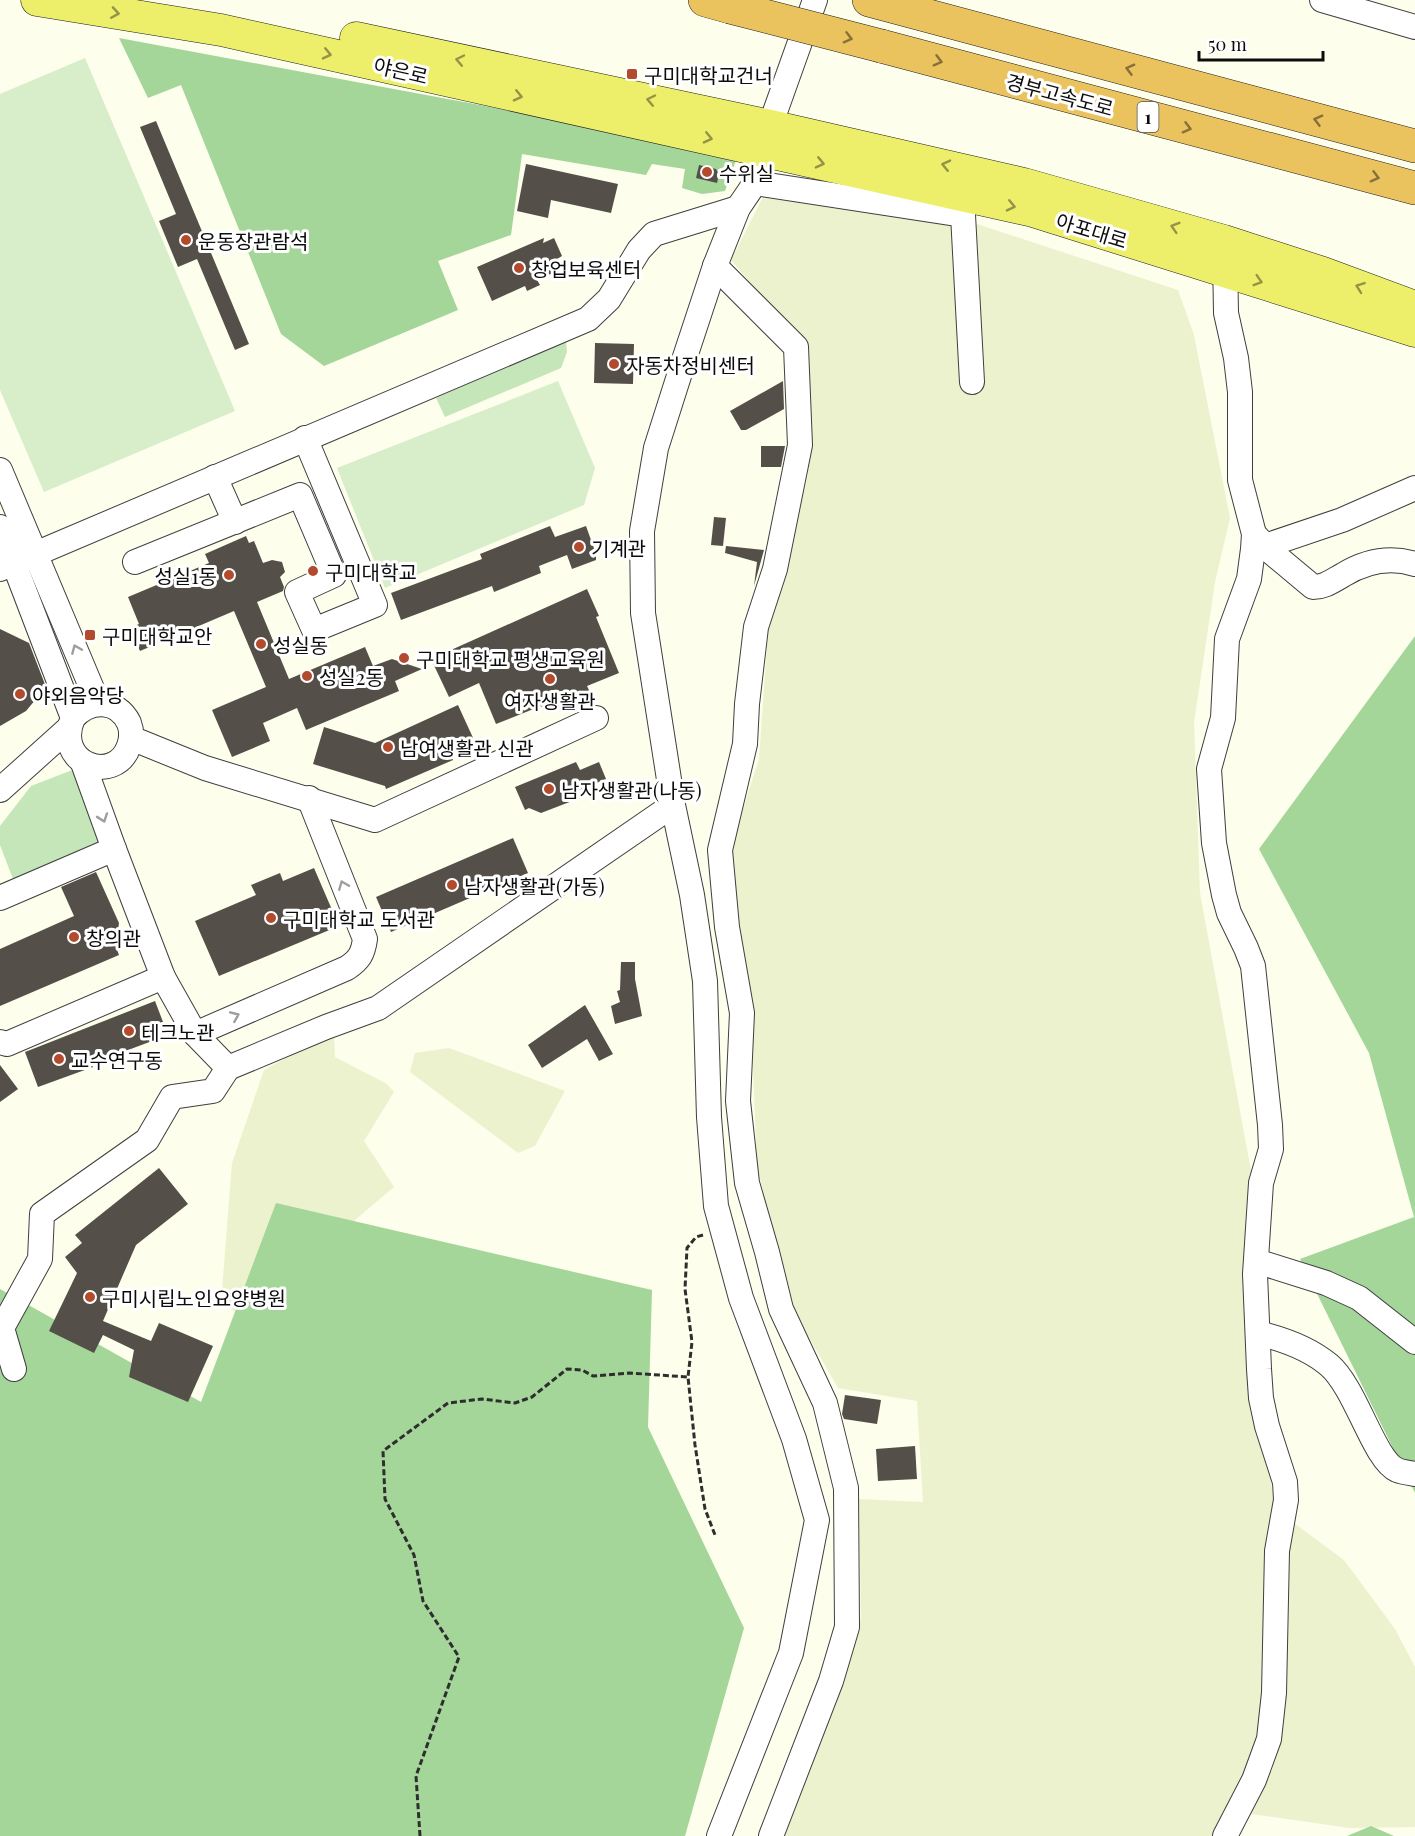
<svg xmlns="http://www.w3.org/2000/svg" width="1415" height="1836" font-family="'Playfair Display','Noto Sans KR',serif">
<rect width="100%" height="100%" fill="#fdfeec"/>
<!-- farmland -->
<g fill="#ecf2ce">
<polygon points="765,193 974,223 1178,290 1194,335 1230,518 1215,582 1194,723 1200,893 1251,1171 1251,1350 1275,1509 1344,1560 1395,1629 1415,1667 1415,1827 1349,1828 1231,1811 1219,1836 778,1836 836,1705 861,1617 859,1499 923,1502 917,1401 838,1388 796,1315 757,1168 751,1018 729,852 759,759 768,632 808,475 811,427 798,338 731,260"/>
<polygon points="334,1032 335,1057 387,1084 394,1092 364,1141 394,1187 285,1279 265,1330 221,1303 232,1163 264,1070"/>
<polygon points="449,1048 565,1091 535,1146 518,1153 410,1072 415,1053"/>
</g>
<!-- green -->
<g fill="#c4e6b9">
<polygon points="566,342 567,352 561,368 445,417 436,398"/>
<polygon points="75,769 104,843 13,879 0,845 0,826 31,786"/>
</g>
<!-- forest -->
<g fill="#a4d599">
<polygon points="119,38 480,105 737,157 725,191 702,194 682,188 685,169 652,164 646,175 522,154 511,235 438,261 458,310 324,366 281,334 181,85 148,98"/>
<polygon points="1415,636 1415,1493 1300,1259 1414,1217 1369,1053 1259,849"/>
<polygon points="276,1203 652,1290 648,1427 744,1628 685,1836 0,1836 0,1289 201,1402"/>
<polygon points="1371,1826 1394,1836 1347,1836"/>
</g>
<!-- pitch -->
<g fill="#d8edca">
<polygon points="85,58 235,411 44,492 0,390 0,94"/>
<polygon points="558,381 595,468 584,505 385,588 337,468"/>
</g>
<!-- building -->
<g fill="#545049">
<polygon points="156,121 249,344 235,350 197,259 178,267 159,221 176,214 140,127"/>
<polygon points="526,164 618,184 611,213 551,200 548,218 517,211"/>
<polygon points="699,165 716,169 719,174 717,183 696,178"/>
<polygon points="544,238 543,243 554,238 562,256 557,259 562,269 537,280 540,285 527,291 525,286 492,301 477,267"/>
<polygon points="595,343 634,344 633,384 594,383"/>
<polygon points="783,381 784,409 746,430 741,430 730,411"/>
<polygon points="761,446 785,446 781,467 761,467"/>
<polygon points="714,517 726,518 723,546 711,545"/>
<polygon points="550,526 555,537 586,526 596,554 596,560 572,569 567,555 539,566 541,573 494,592 492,586 401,620 391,593 482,559 480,554"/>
<polygon points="246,536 249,543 254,541 263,563 272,560 282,562 285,572 280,577 284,587 283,591 257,602 289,679 365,647 373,666 392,659 422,669 395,681 399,691 306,730 297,708 263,723 270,741 232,757 212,710 266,687 234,611 140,651 130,628 139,624 128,597 209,563 205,554"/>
<polygon points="726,546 764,550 754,586 757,562 725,553"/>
<polygon points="587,589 599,616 596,617 619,673 587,686 590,692 545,710 541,706 496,724 479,683 449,697 431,659"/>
<polygon points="0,629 29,643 46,687 26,711 0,726"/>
<polygon points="458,705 474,740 449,751 453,760 386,789 385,786 313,764 324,727 375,743"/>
<polygon points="576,762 580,770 599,762 606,779 577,791 580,798 541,813 529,808 525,810 515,787"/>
<polygon points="513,838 528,873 391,932 376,897"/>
<polygon points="314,868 339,926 219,976 195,921 256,895 251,885 280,873 283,881"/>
<polygon points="96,872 119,923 118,930 124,944 116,947 119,955 0,1006 0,949 74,916 61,887"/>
<polygon points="621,962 635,962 635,979 642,1016 615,1024 611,1006 620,1002 617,991 620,990"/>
<polygon points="155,1001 168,1035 91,1064 93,1067 38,1087 25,1052"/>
<polygon points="585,1005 613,1054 599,1061 587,1039 542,1068 528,1045"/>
<polygon points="0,1065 18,1089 0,1102"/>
<polygon points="159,1168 188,1204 136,1245 103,1321 151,1341 159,1323 213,1346 188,1402 129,1377 134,1350 103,1335 94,1353 49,1331 77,1273 65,1257 82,1243 75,1235"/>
<polygon points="845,1395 881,1400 877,1424 844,1419 842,1414"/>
<polygon points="915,1446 917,1479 878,1481 876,1449"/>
</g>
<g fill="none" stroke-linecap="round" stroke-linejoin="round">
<defs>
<g id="minor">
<polyline points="1322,0 1415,27"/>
<polyline points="755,183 963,215 972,382"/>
<polyline points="1225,256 1226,313 1236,358 1240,392 1240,480 1254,534 1253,549 1249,579 1227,639 1223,718 1209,769 1214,843 1224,895 1229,913 1246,948 1253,966 1270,1125 1271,1149 1261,1183 1255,1274 1259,1369 1261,1398 1267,1426 1285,1482 1286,1500 1277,1551 1274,1693 1269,1739 1254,1780 1225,1836"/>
<polyline points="715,266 796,347 800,445 775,569 756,627 747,704 745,744 720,850 727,927 742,1013 738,1101 747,1183 767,1252 781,1309 825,1403 846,1488 847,1627 831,1681 771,1836"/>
<polyline points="0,470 98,703"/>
<polyline points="215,477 235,522"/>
<path d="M0,527L73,718C53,764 115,786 129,746C132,738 132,731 129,723C117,698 89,700 73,718"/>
<path d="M1254,534L1271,552L1313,587C1325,587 1332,581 1343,575C1366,561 1389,556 1415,564"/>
<polyline points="1265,546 1342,520 1415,488"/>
<polyline points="135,562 300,495 334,575 297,592 314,630 375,605 305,438"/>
<polyline points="0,569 588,319 609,299 639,250 654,234 738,208"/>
<polyline points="131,738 205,768 375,820 596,718"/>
<path d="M83,763L114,849L163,977L195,1034L347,968C359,960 363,954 365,939L309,798"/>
<polyline points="0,790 69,728"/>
<polyline points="0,898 114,849"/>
<polyline points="0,1042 7,1044 163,977"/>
<polyline points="228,1068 326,1027 378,1008 673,805"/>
<polyline points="1256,1261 1326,1283 1359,1298 1415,1342"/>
<path d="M1258,1333C1283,1339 1309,1348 1329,1365C1356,1388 1374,1460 1397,1470C1402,1472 1409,1473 1415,1474"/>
<polyline points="14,1369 2,1328 40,1259 42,1214 147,1140 172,1097 213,1091 228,1068 195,1034"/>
<polyline points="719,1836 791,1653 817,1520 794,1439 741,1298 716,1206 709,1117 705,981 692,895 673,805 643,613 642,531 656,448 684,360 715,266 738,208 755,183 770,126 815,0"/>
</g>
<g id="major">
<polyline points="37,0 221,30 1033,211 1415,331"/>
<polyline points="356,38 770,126 1024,184 1224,241 1323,273 1415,307"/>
</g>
<g id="highway">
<polyline points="705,0 730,7"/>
<polyline points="869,0 1415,146"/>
<polyline points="881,46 1415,188"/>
</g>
</defs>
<!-- minor casing -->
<use href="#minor" stroke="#3f3f3f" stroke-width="26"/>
<!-- major casing -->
<use href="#major" stroke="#1d1d1d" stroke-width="33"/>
<!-- highway casing -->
<use href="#highway" stroke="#1d1d1d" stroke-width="34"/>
<!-- path -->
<g stroke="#2e2e2e" stroke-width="3" stroke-dasharray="6 3" stroke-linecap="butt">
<polyline points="703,1235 696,1237 687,1248 685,1289 692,1342 688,1377 695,1445 705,1509 715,1535"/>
<polyline points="420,1836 416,1776 459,1657 423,1601 414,1555 385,1499 383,1451 448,1403 482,1399 515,1403 532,1397 567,1369 582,1370 593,1376 629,1373 688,1377"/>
</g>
<!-- minor -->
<use href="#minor" stroke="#fff" stroke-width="24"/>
<!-- major -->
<use href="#major" stroke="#edef6b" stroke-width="32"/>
<!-- highway -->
<use href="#highway" stroke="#ebc35e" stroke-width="33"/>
<defs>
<polyline id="highway-bridge" points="730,7 881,46"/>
</defs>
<!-- highway-bridge casing -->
<use href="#highway-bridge" stroke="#1d1d1d" stroke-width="34" stroke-linecap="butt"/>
<!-- highway-bridge -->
<use href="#highway-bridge" stroke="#ebc35e" stroke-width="33"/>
</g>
<!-- one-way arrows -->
<defs><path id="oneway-chevron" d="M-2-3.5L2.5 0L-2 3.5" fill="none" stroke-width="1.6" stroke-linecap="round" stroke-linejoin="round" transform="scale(1.5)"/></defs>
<g stroke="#939445">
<use href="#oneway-chevron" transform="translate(115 13) rotate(9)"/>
<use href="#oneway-chevron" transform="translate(327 54) rotate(13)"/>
<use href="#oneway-chevron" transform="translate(460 60) rotate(-168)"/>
<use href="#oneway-chevron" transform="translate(518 96) rotate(13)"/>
<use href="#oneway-chevron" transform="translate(651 100) rotate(-168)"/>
<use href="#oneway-chevron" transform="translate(708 138) rotate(13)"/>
<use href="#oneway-chevron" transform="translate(820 163) rotate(13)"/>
<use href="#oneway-chevron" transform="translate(946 165) rotate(-167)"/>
<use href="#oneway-chevron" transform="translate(1011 206) rotate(13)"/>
<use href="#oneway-chevron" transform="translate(1175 227) rotate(-163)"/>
<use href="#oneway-chevron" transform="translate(1258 281) rotate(17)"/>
<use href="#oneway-chevron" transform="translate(1360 287) rotate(-160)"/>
</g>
<g stroke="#877139">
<use href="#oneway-chevron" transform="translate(848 38) rotate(15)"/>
<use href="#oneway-chevron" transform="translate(938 61) rotate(15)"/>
<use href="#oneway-chevron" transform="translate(1130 69) rotate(-165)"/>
<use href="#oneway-chevron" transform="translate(1318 120) rotate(-165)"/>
<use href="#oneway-chevron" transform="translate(1187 128) rotate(15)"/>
<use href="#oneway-chevron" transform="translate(1375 177) rotate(15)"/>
</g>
<g stroke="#9e9e9e">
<use href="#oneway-chevron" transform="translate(76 649) rotate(-113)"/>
<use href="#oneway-chevron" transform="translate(103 818) rotate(71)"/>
<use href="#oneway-chevron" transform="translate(343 885) rotate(-112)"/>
<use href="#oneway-chevron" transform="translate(235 1016) rotate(-23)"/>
</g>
<!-- markers -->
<g fill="#b24a2e" stroke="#fff" stroke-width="2">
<rect x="626" y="68" width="12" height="12" rx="3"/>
<circle cx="707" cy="172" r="6"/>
<circle cx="186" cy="240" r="6"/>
<circle cx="519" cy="268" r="6"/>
<circle cx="614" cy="364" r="6"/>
<circle cx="579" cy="547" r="6"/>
<circle cx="313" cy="571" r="6"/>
<circle cx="229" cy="575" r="6"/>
<rect x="84" y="629" width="12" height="12" rx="3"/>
<circle cx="261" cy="644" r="6"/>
<circle cx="404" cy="658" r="6"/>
<circle cx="307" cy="676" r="6"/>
<circle cx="550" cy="679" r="6"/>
<circle cx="20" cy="694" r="6"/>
<circle cx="388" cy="747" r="6"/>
<circle cx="549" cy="789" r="6"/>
<circle cx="452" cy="885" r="6"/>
<circle cx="271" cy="918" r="6"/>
<circle cx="74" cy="937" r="6"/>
<circle cx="129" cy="1031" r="6"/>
<circle cx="59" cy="1059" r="6"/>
<circle cx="90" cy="1297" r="6"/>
</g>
<g text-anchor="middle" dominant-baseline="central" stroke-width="6" stroke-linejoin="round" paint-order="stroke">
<!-- shield labels -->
<rect fill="#fff" stroke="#555" stroke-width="1.5" x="1137.5" y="102" width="21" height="30" rx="4.5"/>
<g font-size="18" font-weight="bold" fill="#0c0c0c">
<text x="1148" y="117">1</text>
</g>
<!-- street labels -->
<g font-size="20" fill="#0c0c0c" stroke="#fff">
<text transform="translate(401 70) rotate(13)">야은로</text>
<text transform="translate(1060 94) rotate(15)">경부고속도로</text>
<text transform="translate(1092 230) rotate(17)">아포대로</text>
</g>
<!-- poi labels -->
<g font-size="20" fill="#0c0c0c" stroke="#fff" text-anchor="start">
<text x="644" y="74">구미대학교건너</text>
<text x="719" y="172">수위실</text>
<text x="198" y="240">운동장관람석</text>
<text x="531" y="268">창업보육센터</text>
<text x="626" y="364">자동차정비센터</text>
<text x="591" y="547">기계관</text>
<text x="325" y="571">구미대학교</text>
<text x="217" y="575" text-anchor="end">성실1동</text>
<text x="102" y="635">구미대학교안</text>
<text x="273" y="644">성실동</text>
<text x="416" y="658">구미대학교 평생교육원</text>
<text x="319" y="676">성실2동</text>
<text x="32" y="694">야외음악당</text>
<text x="550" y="700" text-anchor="middle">여자생활관</text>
<text x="400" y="747">남여생활관 신관</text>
<text x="561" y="789">남자생활관(나동)</text>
<text x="464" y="885">남자생활관(가동)</text>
<text x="283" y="918">구미대학교 도서관</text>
<text x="86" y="937">창의관</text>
<text x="141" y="1031">테크노관</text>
<text x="71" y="1059">교수연구동</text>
<text x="102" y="1297">구미시립노인요양병원</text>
</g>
</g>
<!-- scale -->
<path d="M1199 51v9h124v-9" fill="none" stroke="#0c0c0c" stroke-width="3"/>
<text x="1208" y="51" font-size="18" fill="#0c0c0c" stroke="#ffffff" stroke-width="4.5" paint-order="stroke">50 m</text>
</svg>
